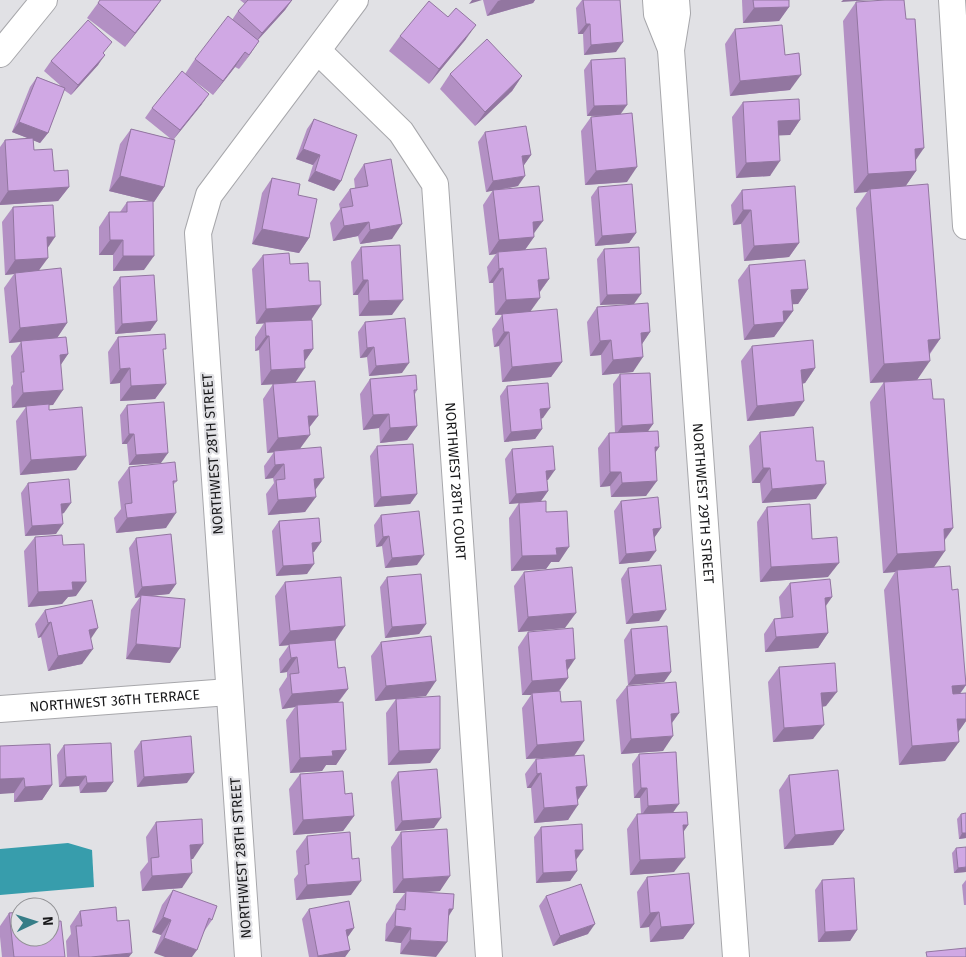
<svg xmlns="http://www.w3.org/2000/svg" width="966" height="957" font-family="'Fira Sans',sans-serif">
<rect width="100%" height="100%" fill="#e1e1e5"/>
<!-- water -->
<polygon fill="#379dac" points="68,843 92,850 94,887 0,895 0,849"/>
<g fill="none" stroke-linecap="round" stroke-linejoin="round">
<defs>
<g id="minor">
<polyline points="656,0 657,14 671,49"/>
<path id="s1" d="M676,0L677,13L671,50L736,957"/>
<polyline points="952,0 966,226"/>
<path id="s2" d="M318,51L401,132L435,184L489,957"/>
<polyline points="0,54 44,0"/>
<path id="s3" d="M0,709L229,692"/>
<polyline points="248,957 198,233 209,195 355,0"/>
</g>
</defs>
<!-- minor casing -->
<use href="#minor" stroke="#a7a7ab" stroke-width="28"/>
<!-- minor -->
<use href="#minor" stroke="#fff" stroke-width="26"/>
</g>
<!-- wall -->
<g fill="#b390c4">
<polygon points="240,0 292,0 285,10 258,40 259,41 239,69 235,67 213,95 185,74 195,59 232,20 238,11 245,4"/>
<polygon points="483,0 535,0 533,3 487,16"/>
<polygon points="582,0 620,0 616,52 584,55 583,34 578,34 576,8"/>
<polygon points="742,0 789,0 789,7 779,21 743,23"/>
<polygon points="856,2 915,161 916,171 905,186 940,339 930,354 917,380 933,399 953,528 945,540 934,567 952,590 966,685 960,694 966,693 966,721 958,732 945,761 899,765 884,590 895,572 883,573 870,402 884,382 888,382 870,383 856,208 867,192 854,193 843,21"/>
<polygon points="98,3 154,10 125,47 87,18"/>
<polygon points="448,17 466,39 429,84 389,51 400,36"/>
<polygon points="735,29 785,55 790,90 730,96 725,44"/>
<polygon points="104,54 98,65 71,95 64,90 48,133 40,143 33,140 34,150 69,187 58,201 0,205 0,147 5,140 28,138 12,132 30,87 37,77 61,86 44,71 51,61"/>
<polygon points="591,60 621,114 627,182 585,185 581,131 591,117 603,116 587,116 584,70"/>
<polygon points="450,74 522,76 512,91 475,126 440,89"/>
<polygon points="743,102 800,120 790,135 779,135 770,176 736,178 732,117"/>
<polygon points="202,104 173,140 164,187 154,202 109,191 120,144 131,129 171,139 145,118 152,108"/>
<polygon points="314,119 341,181 334,191 308,181 313,165 296,159 307,129"/>
<polygon points="485,132 531,155 524,165 518,186 497,190 534,234 534,237 525,250 549,279 540,292 530,311 562,362 551,377 502,382 499,346 494,347 492,329 502,315 495,315 493,283 489,283 487,267 496,254 489,255 483,205 493,190 486,192 478,142"/>
<polygon points="364,164 392,239 360,244 358,236 333,241 330,223 340,209 339,204 350,189 355,188 354,179"/>
<polygon points="272,178 298,195 309,238 299,253 252,244 262,193"/>
<polygon points="598,187 636,233 629,243 595,246 591,197"/>
<polygon points="742,190 799,243 789,257 744,261 741,224 733,225 731,205"/>
<polygon points="127,202 144,270 113,271 113,255 99,255 99,227 109,212 120,212"/>
<polygon points="13,207 47,248 39,270 67,323 57,338 68,354 61,364 53,405 49,405 49,410 86,456 76,470 20,475 16,421 26,407 12,408 11,387 13,384 11,356 21,342 9,343 4,288 14,274 5,275 2,222"/>
<polygon points="361,247 392,315 359,316 358,295 353,295 351,262"/>
<polygon points="604,249 641,294 600,305 597,259"/>
<polygon points="263,255 290,264 312,320 313,349 305,361 295,382 318,416 309,428 300,449 315,490 305,512 268,515 266,494 274,483 273,478 265,479 264,466 274,452 267,453 263,399 273,384 261,385 259,350 255,351 255,337 264,323 256,324 252,269"/>
<polygon points="749,265 808,289 798,304 792,304 793,311 774,337 744,340 738,280"/>
<polygon points="120,277 157,321 150,331 115,334 113,287"/>
<polygon points="597,307 650,332 642,344 633,372 602,375 601,355 590,356 587,322"/>
<polygon points="365,322 402,373 369,376 367,357 360,358 358,332"/>
<polygon points="118,337 166,384 155,399 120,401 120,383 110,384 108,352"/>
<polygon points="752,346 815,368 805,383 802,384 794,416 747,421 741,361"/>
<polygon points="620,374 653,424 648,431 659,447 655,453 646,496 611,497 610,486 600,487 598,448 609,433 615,433 613,384"/>
<polygon points="370,379 417,390 415,394 417,426 407,440 380,443 379,428 363,430 360,394"/>
<polygon points="507,386 543,418 541,419 542,429 535,439 504,442 500,396"/>
<polygon points="127,405 161,463 129,465 127,444 122,444 120,415"/>
<polygon points="760,432 816,499 762,503 760,483 752,483 749,446"/>
<polygon points="377,446 417,494 410,504 374,507 370,456"/>
<polygon points="512,449 548,480 547,480 548,491 541,501 546,512 559,562 551,562 546,569 511,571 509,518 519,503 509,504 505,459"/>
<polygon points="129,467 177,481 173,485 166,528 116,533 114,518 121,509 118,482"/>
<polygon points="28,483 64,513 62,514 56,534 25,536 21,493"/>
<polygon points="621,501 661,528 654,538 649,561 619,564 614,511"/>
<polygon points="767,507 812,539 828,577 760,582 757,522"/>
<polygon points="381,515 417,565 385,568 382,546 376,547 374,525"/>
<polygon points="279,521 321,542 314,552 313,552 307,574 276,576 272,531"/>
<polygon points="35,537 63,545 76,596 68,597 62,604 28,607 24,551"/>
<polygon points="136,538 176,584 169,594 149,596 170,663 126,659 131,610 140,597 135,598 129,548"/>
<polygon points="628,568 659,621 626,624 621,579"/>
<polygon points="524,572 565,628 518,632 514,586"/>
<polygon points="387,577 426,624 419,634 385,638 380,587"/>
<polygon points="285,582 335,640 338,668 348,689 338,703 346,750 336,765 326,765 322,771 290,773 286,720 295,707 282,709 279,689 287,677 287,672 280,673 279,659 289,645 279,646 275,596"/>
<polygon points="790,583 832,597 826,606 828,633 818,648 765,652 764,634 774,619 781,618 779,597"/>
<polygon points="45,610 91,639 82,664 48,671 41,637 38,638 35,624"/>
<polygon points="631,629 671,672 664,682 628,685 624,640"/>
<polygon points="528,632 567,671 568,678 559,691 574,756 526,759 522,708 531,695 522,695 518,647"/>
<polygon points="381,642 426,696 402,698 440,749 430,763 388,765 386,713 396,699 375,701 371,656"/>
<polygon points="779,667 826,706 822,707 813,739 773,742 768,682"/>
<polygon points="627,686 679,713 672,723 663,751 621,754 616,700"/>
<polygon points="141,741 187,783 137,787 134,751"/>
<polygon points="64,745 113,782 106,792 80,793 79,786 59,787 57,755"/>
<polygon points="0,746 52,785 42,800 14,802 14,793"/>
<polygon points="639,754 673,812 688,825 683,832 674,872 630,875 627,829 637,814 641,814 640,798 634,798 632,764"/>
<polygon points="536,759 587,786 578,800 568,820 534,823 531,788 527,788 525,774"/>
<polygon points="398,772 434,828 395,831 391,782"/>
<polygon points="300,774 345,794 354,816 343,831 293,835 289,789"/>
<polygon points="789,775 844,830 833,845 784,849 779,790"/>
<polygon points="961,814 966,838 959,839 957,819"/>
<polygon points="156,822 193,859 191,859 182,888 142,891 140,872 148,862 146,837"/>
<polygon points="541,827 576,860 577,871 570,881 536,883 534,837"/>
<polygon points="401,832 440,891 422,892 453,909 449,916 400,954 401,943 385,941 386,924 395,910 396,905 405,893 393,893 391,847"/>
<polygon points="307,836 351,895 296,900 294,879 298,874 296,851"/>
<polygon points="956,848 966,872 954,873 952,853"/>
<polygon points="647,877 694,924 683,939 650,942 649,927 640,928 637,892"/>
<polygon points="822,880 857,930 850,941 818,942 815,890"/>
<polygon points="966,880 966,905 964,905 962,885"/>
<polygon points="173,890 212,920 203,933 154,953 161,935 152,932 162,905"/>
<polygon points="546,896 588,934 553,946 539,906"/>
<polygon points="309,909 354,928 347,938 350,950 345,957 309,957 302,919"/>
<polygon points="80,911 117,921 129,957 67,957 66,941 71,934 70,926"/>
<polygon points="9,913 65,957 2,957 0,937 0,926"/>
</g>
<!-- shaded-wall -->
<g fill="#9276a0">
<polygon points="161,0 154,10 125,47 135,33"/>
<polygon points="292,0 285,10 255,43 262,33"/>
<polygon points="472,0 482,0 469,4"/>
<polygon points="501,0 535,0 533,3 487,16 498,1"/>
<polygon points="843,0 873,0 841,2"/>
<polygon points="789,7 779,21 743,23 754,8"/>
<polygon points="586,24 590,24 583,34 578,34"/>
<polygon points="476,25 466,39 429,84 439,69"/>
<polygon points="259,41 249,56 239,69"/>
<polygon points="623,42 616,52 584,55 591,45"/>
<polygon points="245,52 235,67 213,95 223,81"/>
<polygon points="105,55 98,65 71,95 78,85"/>
<polygon points="801,75 790,90 730,96 740,81"/>
<polygon points="522,76 512,91 475,126 485,112"/>
<polygon points="209,94 202,104 173,140 180,130"/>
<polygon points="627,105 620,115 587,116 594,106"/>
<polygon points="800,120 790,135 768,136 778,121"/>
<polygon points="19,122 48,133 40,143 12,132"/>
<polygon points="924,148 911,167 915,149"/>
<polygon points="303,149 320,155 313,165 296,159"/>
<polygon points="531,155 524,165 522,156"/>
<polygon points="780,161 770,176 736,178 746,163"/>
<polygon points="637,167 627,182 585,185 596,171"/>
<polygon points="315,171 341,181 334,191 308,181"/>
<polygon points="916,171 903,190 870,189 867,192 854,193 868,174"/>
<polygon points="120,176 164,187 154,202 109,191"/>
<polygon points="525,176 518,186 486,192 493,181"/>
<polygon points="69,187 58,201 0,205 0,203 8,191"/>
<polygon points="743,210 751,210 741,224 733,225"/>
<polygon points="543,221 532,236 533,222"/>
<polygon points="369,222 358,236 333,241 344,226"/>
<polygon points="402,224 392,239 360,244 370,230"/>
<polygon points="262,229 309,238 299,253 252,244"/>
<polygon points="636,233 629,243 595,246 602,236"/>
<polygon points="47,237 55,237 45,252"/>
<polygon points="534,237 524,251 498,252 496,254 489,255 499,240"/>
<polygon points="110,240 123,240 113,255 99,255"/>
<polygon points="799,243 789,257 744,261 754,246"/>
<polygon points="123,256 154,256 144,270 113,271"/>
<polygon points="48,258 37,273 15,273 14,274 5,275 15,260"/>
<polygon points="503,268 493,283 489,283 499,269"/>
<polygon points="549,279 538,294 538,280"/>
<polygon points="363,280 368,280 358,295 353,295"/>
<polygon points="808,289 798,304 781,305 791,290"/>
<polygon points="641,294 634,304 600,305 607,295"/>
<polygon points="540,298 530,312 495,315 506,300"/>
<polygon points="403,300 392,315 359,316 369,301"/>
<polygon points="321,305 311,320 256,324 266,309"/>
<polygon points="783,311 793,311 774,337 744,340 754,325"/>
<polygon points="157,321 150,331 115,334 122,324"/>
<polygon points="67,323 57,338 9,343 20,328"/>
<polygon points="504,332 509,332 499,346 494,347"/>
<polygon points="650,332 640,347 641,333"/>
<polygon points="266,336 269,336 259,350 255,351"/>
<polygon points="940,339 926,358 928,340"/>
<polygon points="611,340 601,355 590,356 600,341"/>
<polygon points="374,347 367,357 360,358 367,348"/>
<polygon points="313,349 303,364 304,350"/>
<polygon points="68,354 58,369 60,355"/>
<polygon points="643,357 633,372 602,375 613,360"/>
<polygon points="930,361 917,380 870,383 884,364"/>
<polygon points="562,362 551,377 502,382 512,367"/>
<polygon points="409,363 402,373 369,376 376,366"/>
<polygon points="130,368 120,383 110,384 120,369"/>
<polygon points="305,368 295,383 261,385 271,370"/>
<polygon points="815,368 805,383 791,385 801,370"/>
<polygon points="166,384 155,399 120,401 131,386"/>
<polygon points="63,390 53,405 12,408 23,393"/>
<polygon points="804,401 794,416 747,421 757,406"/>
<polygon points="550,408 543,418 533,419 540,409"/>
<polygon points="389,414 379,428 363,430 373,415"/>
<polygon points="308,416 318,416 307,430"/>
<polygon points="653,424 646,434 615,436 622,426"/>
<polygon points="417,426 407,440 380,443 390,428"/>
<polygon points="542,429 535,439 504,442 511,432"/>
<polygon points="129,434 134,434 127,444 122,444"/>
<polygon points="310,435 299,450 267,453 278,438"/>
<polygon points="655,447 659,447 649,462"/>
<polygon points="168,453 161,463 129,465 136,455"/>
<polygon points="86,456 76,470 20,475 31,460"/>
<polygon points="284,464 273,478 265,479 275,465"/>
<polygon points="763,468 770,468 760,483 752,483"/>
<polygon points="555,470 548,480 539,481 546,471"/>
<polygon points="610,472 621,472 610,486 600,487"/>
<polygon points="324,478 313,493 314,479"/>
<polygon points="657,481 646,496 611,497 622,483"/>
<polygon points="826,484 816,499 762,503 772,489"/>
<polygon points="548,491 541,501 509,504 516,494"/>
<polygon points="417,494 410,504 374,507 381,497"/>
<polygon points="316,497 305,512 268,515 278,500"/>
<polygon points="71,503 64,513 54,514 61,504"/>
<polygon points="176,513 166,528 116,533 127,518"/>
<polygon points="63,524 56,534 25,536 32,526"/>
<polygon points="661,528 654,538 653,529"/>
<polygon points="953,528 939,547 944,529"/>
<polygon points="389,536 382,546 376,547 383,537"/>
<polygon points="321,542 314,552 305,553 312,543"/>
<polygon points="569,547 559,562 551,562 546,569 511,571 522,556 556,548"/>
<polygon points="656,551 649,561 619,564 626,554"/>
<polygon points="945,551 932,570 897,570 895,572 883,573 897,554"/>
<polygon points="424,555 417,565 385,568 392,558"/>
<polygon points="839,563 828,577 760,582 771,567"/>
<polygon points="314,564 307,574 276,576 283,566"/>
<polygon points="72,582 86,582 76,596 68,597 62,604 28,607 38,592"/>
<polygon points="176,584 169,594 141,597 141,595 140,597 135,598 142,587"/>
<polygon points="832,597 821,612 825,598"/>
<polygon points="666,610 659,621 626,624 633,614"/>
<polygon points="576,613 565,628 518,632 528,617"/>
<polygon points="51,622 41,637 38,638 48,623"/>
<polygon points="426,624 419,634 385,638 392,627"/>
<polygon points="345,626 335,641 279,646 290,631"/>
<polygon points="98,628 88,643 89,630"/>
<polygon points="828,633 818,648 765,652 776,637"/>
<polygon points="136,644 180,648 170,663 126,659"/>
<polygon points="93,649 82,664 48,671 58,656"/>
<polygon points="297,657 287,672 280,673 291,658"/>
<polygon points="575,659 565,674 566,660"/>
<polygon points="671,672 664,682 628,685 635,675"/>
<polygon points="568,678 557,693 532,693 531,695 522,695 532,681"/>
<polygon points="436,681 426,696 375,701 386,686"/>
<polygon points="966,685 952,704 952,686"/>
<polygon points="348,689 337,703 297,705 295,707 282,709 292,694"/>
<polygon points="837,692 826,706 811,708 821,693"/>
<polygon points="679,713 668,728 671,714"/>
<polygon points="957,719 966,719 966,721 954,738"/>
<polygon points="824,725 813,739 773,742 784,728"/>
<polygon points="673,736 663,751 621,754 631,739"/>
<polygon points="584,741 574,756 526,759 537,745"/>
<polygon points="959,742 945,761 899,765 912,746"/>
<polygon points="440,749 430,763 388,765 399,751"/>
<polygon points="346,750 336,765 326,765 322,771 290,773 300,758 332,751"/>
<polygon points="194,773 187,783 137,787 144,777"/>
<polygon points="541,773 531,788 527,788 537,774"/>
<polygon points="86,776 79,786 59,787 66,777"/>
<polygon points="24,778 14,793 0,794 0,779"/>
<polygon points="113,782 106,792 80,793 87,783"/>
<polygon points="52,785 42,800 14,802 25,787"/>
<polygon points="587,786 577,801 576,787"/>
<polygon points="641,788 647,788 640,798 634,798"/>
<polygon points="679,804 672,814 641,816 648,806"/>
<polygon points="578,805 568,820 534,823 544,808"/>
<polygon points="354,816 343,831 293,835 303,820"/>
<polygon points="441,818 434,828 395,831 402,821"/>
<polygon points="683,825 688,825 678,840"/>
<polygon points="844,830 833,845 784,849 795,835"/>
<polygon points="962,833 966,833 966,838 959,839"/>
<polygon points="203,844 193,859 179,860 190,845"/>
<polygon points="575,850 583,850 576,860"/>
<polygon points="685,858 674,872 630,875 640,860"/>
<polygon points="966,867 966,872 954,873 958,868"/>
<polygon points="577,871 570,881 536,883 543,873"/>
<polygon points="192,873 182,888 142,891 152,876"/>
<polygon points="450,876 440,891 406,893 406,891 405,893 393,893 403,879"/>
<polygon points="361,881 351,895 296,900 307,885"/>
<polygon points="449,909 453,909 443,924"/>
<polygon points="659,912 649,927 640,928 650,913"/>
<polygon points="163,917 171,920 161,935 152,932"/>
<polygon points="595,924 588,934 553,946 560,936"/>
<polygon points="694,924 683,939 650,942 661,927"/>
<polygon points="395,926 411,928 401,943 385,941"/>
<polygon points="354,928 347,938 346,930"/>
<polygon points="857,930 850,941 818,942 825,932"/>
<polygon points="164,938 197,950 192,957 165,957 154,953"/>
<polygon points="410,940 447,942 436,957 400,954"/>
<polygon points="350,950 345,957 317,957 318,956"/>
<polygon points="132,953 129,957 91,957"/>
</g>
<!-- building -->
<g fill="#d0a8e4" stroke="#9276a0">
<polygon points="100,0 161,0 135,33 98,3"/>
<polygon points="248,0 292,0 262,33 238,11"/>
<polygon points="583,0 620,0 623,42 591,45 590,24 586,24"/>
<polygon points="753,0 789,0 789,7 754,8"/>
<polygon points="885,0 904,0 906,19 915,19 924,148 915,149 916,171 868,174 856,2"/>
<polygon points="429,1 448,17 456,8 476,25 439,69 400,36"/>
<polygon points="228,16 259,41 249,55 245,52 223,81 195,59"/>
<polygon points="88,20 112,42 103,53 105,55 78,85 51,61"/>
<polygon points="782,25 785,55 799,53 801,75 740,81 735,29"/>
<polygon points="487,39 522,76 485,112 450,74"/>
<polygon points="625,58 627,105 594,106 591,60"/>
<polygon points="182,71 209,94 180,130 152,108"/>
<polygon points="37,77 65,88 48,133 19,122"/>
<polygon points="799,99 800,120 778,121 780,161 746,163 743,102"/>
<polygon points="632,113 637,167 596,171 591,117"/>
<polygon points="314,119 357,135 341,181 315,171 320,155 303,149"/>
<polygon points="526,126 531,155 522,156 525,176 493,181 485,132"/>
<polygon points="131,129 175,140 164,187 120,176"/>
<polygon points="33,138 34,150 52,149 54,171 68,170 69,187 8,191 5,140"/>
<polygon points="391,159 402,224 370,230 369,222 344,226 341,208 353,206 350,189 368,186 364,164"/>
<polygon points="272,178 300,184 298,195 317,199 309,238 262,229"/>
<polygon points="632,184 636,233 602,236 598,187"/>
<polygon points="928,184 940,339 928,340 930,361 884,364 870,189"/>
<polygon points="539,186 543,221 533,222 534,237 499,240 493,190"/>
<polygon points="795,186 799,243 754,246 751,210 743,210 742,190"/>
<polygon points="153,201 154,256 123,256 123,240 110,240 109,212 127,212 127,202"/>
<polygon points="53,205 55,237 47,237 48,258 15,260 13,207"/>
<polygon points="400,245 403,300 369,301 368,280 363,280 361,247"/>
<polygon points="639,247 641,294 607,295 604,249"/>
<polygon points="546,248 549,279 538,280 540,298 506,300 503,268 499,269 498,252"/>
<polygon points="289,253 290,264 308,263 309,281 320,281 321,305 266,309 263,255"/>
<polygon points="805,260 808,289 791,290 793,311 783,311 784,322 754,325 749,265"/>
<polygon points="61,268 67,323 20,328 15,273"/>
<polygon points="154,275 157,321 122,324 120,277"/>
<polygon points="648,303 650,332 641,333 643,357 613,360 611,340 600,341 597,307"/>
<polygon points="557,309 562,362 512,367 509,332 504,332 502,314"/>
<polygon points="405,318 409,363 376,366 374,347 367,348 365,322"/>
<polygon points="312,320 313,349 304,350 305,368 271,370 269,336 266,336 265,322"/>
<polygon points="165,334 166,349 163,349 166,384 131,386 130,368 120,369 118,337"/>
<polygon points="66,337 68,354 60,355 63,390 23,393 21,372 24,372 21,341"/>
<polygon points="813,340 815,368 801,370 804,401 757,406 752,346"/>
<polygon points="650,373 653,424 622,426 620,374"/>
<polygon points="416,375 417,390 414,390 417,426 390,428 389,414 373,415 370,379"/>
<polygon points="931,379 933,399 944,399 953,528 944,529 945,551 897,554 884,382"/>
<polygon points="315,381 318,416 308,416 310,435 278,438 273,384"/>
<polygon points="548,383 550,408 540,409 542,429 511,432 507,386"/>
<polygon points="164,402 168,453 136,455 134,434 129,434 127,405"/>
<polygon points="49,404 49,410 82,407 86,456 31,460 26,406"/>
<polygon points="813,427 816,461 824,461 826,484 772,489 770,468 763,468 760,432"/>
<polygon points="658,431 659,447 655,447 657,481 622,483 621,472 610,472 609,433"/>
<polygon points="413,444 417,494 381,497 377,446"/>
<polygon points="553,446 555,470 546,471 548,491 516,494 512,449"/>
<polygon points="321,447 324,478 314,479 316,497 278,500 276,480 285,479 284,464 275,465 274,451"/>
<polygon points="175,462 177,481 173,481 176,513 127,518 125,504 132,503 129,467"/>
<polygon points="69,479 71,503 61,504 63,524 32,526 28,483"/>
<polygon points="658,497 661,528 653,529 656,551 626,554 621,501"/>
<polygon points="546,501 546,512 567,511 569,547 556,548 557,555 522,556 519,503"/>
<polygon points="810,504 812,539 837,537 839,563 771,567 767,507"/>
<polygon points="419,511 424,555 392,558 389,536 383,537 381,515"/>
<polygon points="319,518 321,542 312,543 314,564 283,566 279,521"/>
<polygon points="171,534 176,584 142,587 136,538"/>
<polygon points="62,535 63,545 84,544 86,582 72,582 73,590 38,592 35,537"/>
<polygon points="661,565 666,610 633,614 628,568"/>
<polygon points="950,566 952,590 958,589 966,685 952,686 953,694 966,693 966,719 957,719 959,742 912,746 897,570"/>
<polygon points="572,567 576,613 528,617 524,572"/>
<polygon points="421,574 426,624 392,627 387,577"/>
<polygon points="341,577 345,626 290,631 285,582"/>
<polygon points="830,579 832,597 825,598 828,633 776,637 774,619 793,617 790,583"/>
<polygon points="141,595 185,599 180,648 136,644"/>
<polygon points="92,600 98,628 89,630 93,649 58,656 51,622 48,623 45,610"/>
<polygon points="667,626 671,672 635,675 631,629"/>
<polygon points="573,628 575,659 566,660 568,678 532,681 528,632"/>
<polygon points="431,636 436,681 386,686 381,642"/>
<polygon points="335,640 338,668 345,667 348,689 292,694 290,674 299,673 297,657 291,658 289,644"/>
<polygon points="835,663 837,692 821,693 824,725 784,728 779,667"/>
<polygon points="676,682 679,713 671,714 673,736 631,739 627,686"/>
<polygon points="560,691 561,702 581,701 584,741 537,745 532,693"/>
<polygon points="440,696 440,749 399,751 396,699"/>
<polygon points="343,702 346,750 332,751 333,756 300,758 297,705"/>
<polygon points="191,736 194,773 144,777 141,741"/>
<polygon points="111,743 113,782 87,783 86,776 66,777 64,745"/>
<polygon points="50,744 52,785 25,787 24,778 0,779 0,746"/>
<polygon points="676,752 679,804 648,806 647,788 641,788 639,754"/>
<polygon points="584,755 587,786 576,787 578,805 544,808 541,773 537,774 536,759"/>
<polygon points="437,769 441,818 402,821 398,772"/>
<polygon points="838,770 844,830 795,835 789,775"/>
<polygon points="343,771 345,794 352,793 354,816 303,820 300,774"/>
<polygon points="687,812 688,825 683,825 685,858 640,860 637,814"/>
<polygon points="966,813 966,833 962,833 961,814"/>
<polygon points="202,819 203,844 190,845 192,873 152,876 151,858 159,857 156,822"/>
<polygon points="582,824 583,850 575,850 577,871 543,873 541,827"/>
<polygon points="447,829 450,876 403,879 401,832"/>
<polygon points="350,832 352,859 359,858 361,881 307,885 305,865 309,864 307,836"/>
<polygon points="966,847 966,867 958,868 956,848"/>
<polygon points="689,873 694,924 661,927 659,912 650,913 647,877"/>
<polygon points="854,878 857,930 825,932 822,880"/>
<polygon points="581,884 595,924 560,936 546,896"/>
<polygon points="173,890 217,906 212,920 209,918 197,950 164,938 171,920 163,917"/>
<polygon points="406,891 454,894 453,909 449,909 447,942 410,940 411,928 395,926 396,909 405,910"/>
<polygon points="349,901 354,928 346,930 350,950 318,956 309,909"/>
<polygon points="116,907 117,921 129,920 132,953 91,957 79,957 76,926 82,926 80,911"/>
<polygon points="20,912 20,937 50,937 50,922 61,921 65,957 14,957 9,913"/>
<polygon points="966,948 966,957 927,957 926,952"/>
</g>
<g text-anchor="middle" dominant-baseline="central" stroke-width="4.5" stroke-linejoin="round" paint-order="stroke">
<!-- street labels -->
<g font-size="14" fill="#18181a" stroke="#e1e1e5">
<text transform="translate(213 454) rotate(-94)">NORTHWEST 28TH STREET</text>
<text stroke="none"><textPath href="#s2" startOffset="476">NORTHWEST 28TH COURT</textPath></text>
<text stroke="none"><textPath href="#s1" startOffset="505">NORTHWEST 29TH STREET</textPath></text>
<text stroke="none"><textPath href="#s3" startOffset="115">NORTHWEST 36TH TERRACE</textPath></text>
<text transform="translate(241 858) rotate(-94)">NORTHWEST 28TH STREET</text>
</g>
</g>
<!-- north arrow -->
<g transform="translate(35 922) rotate(86)"><circle r="24" fill="#e1e1e5" stroke="#919194"/>
<path d="M0-4L9 19L0 12L-9 19Z" fill="#367d87"/>
<text y="-8" font-size="14" font-weight="bold" text-anchor="middle" fill="#18181a">N</text>
</g>
</svg>
